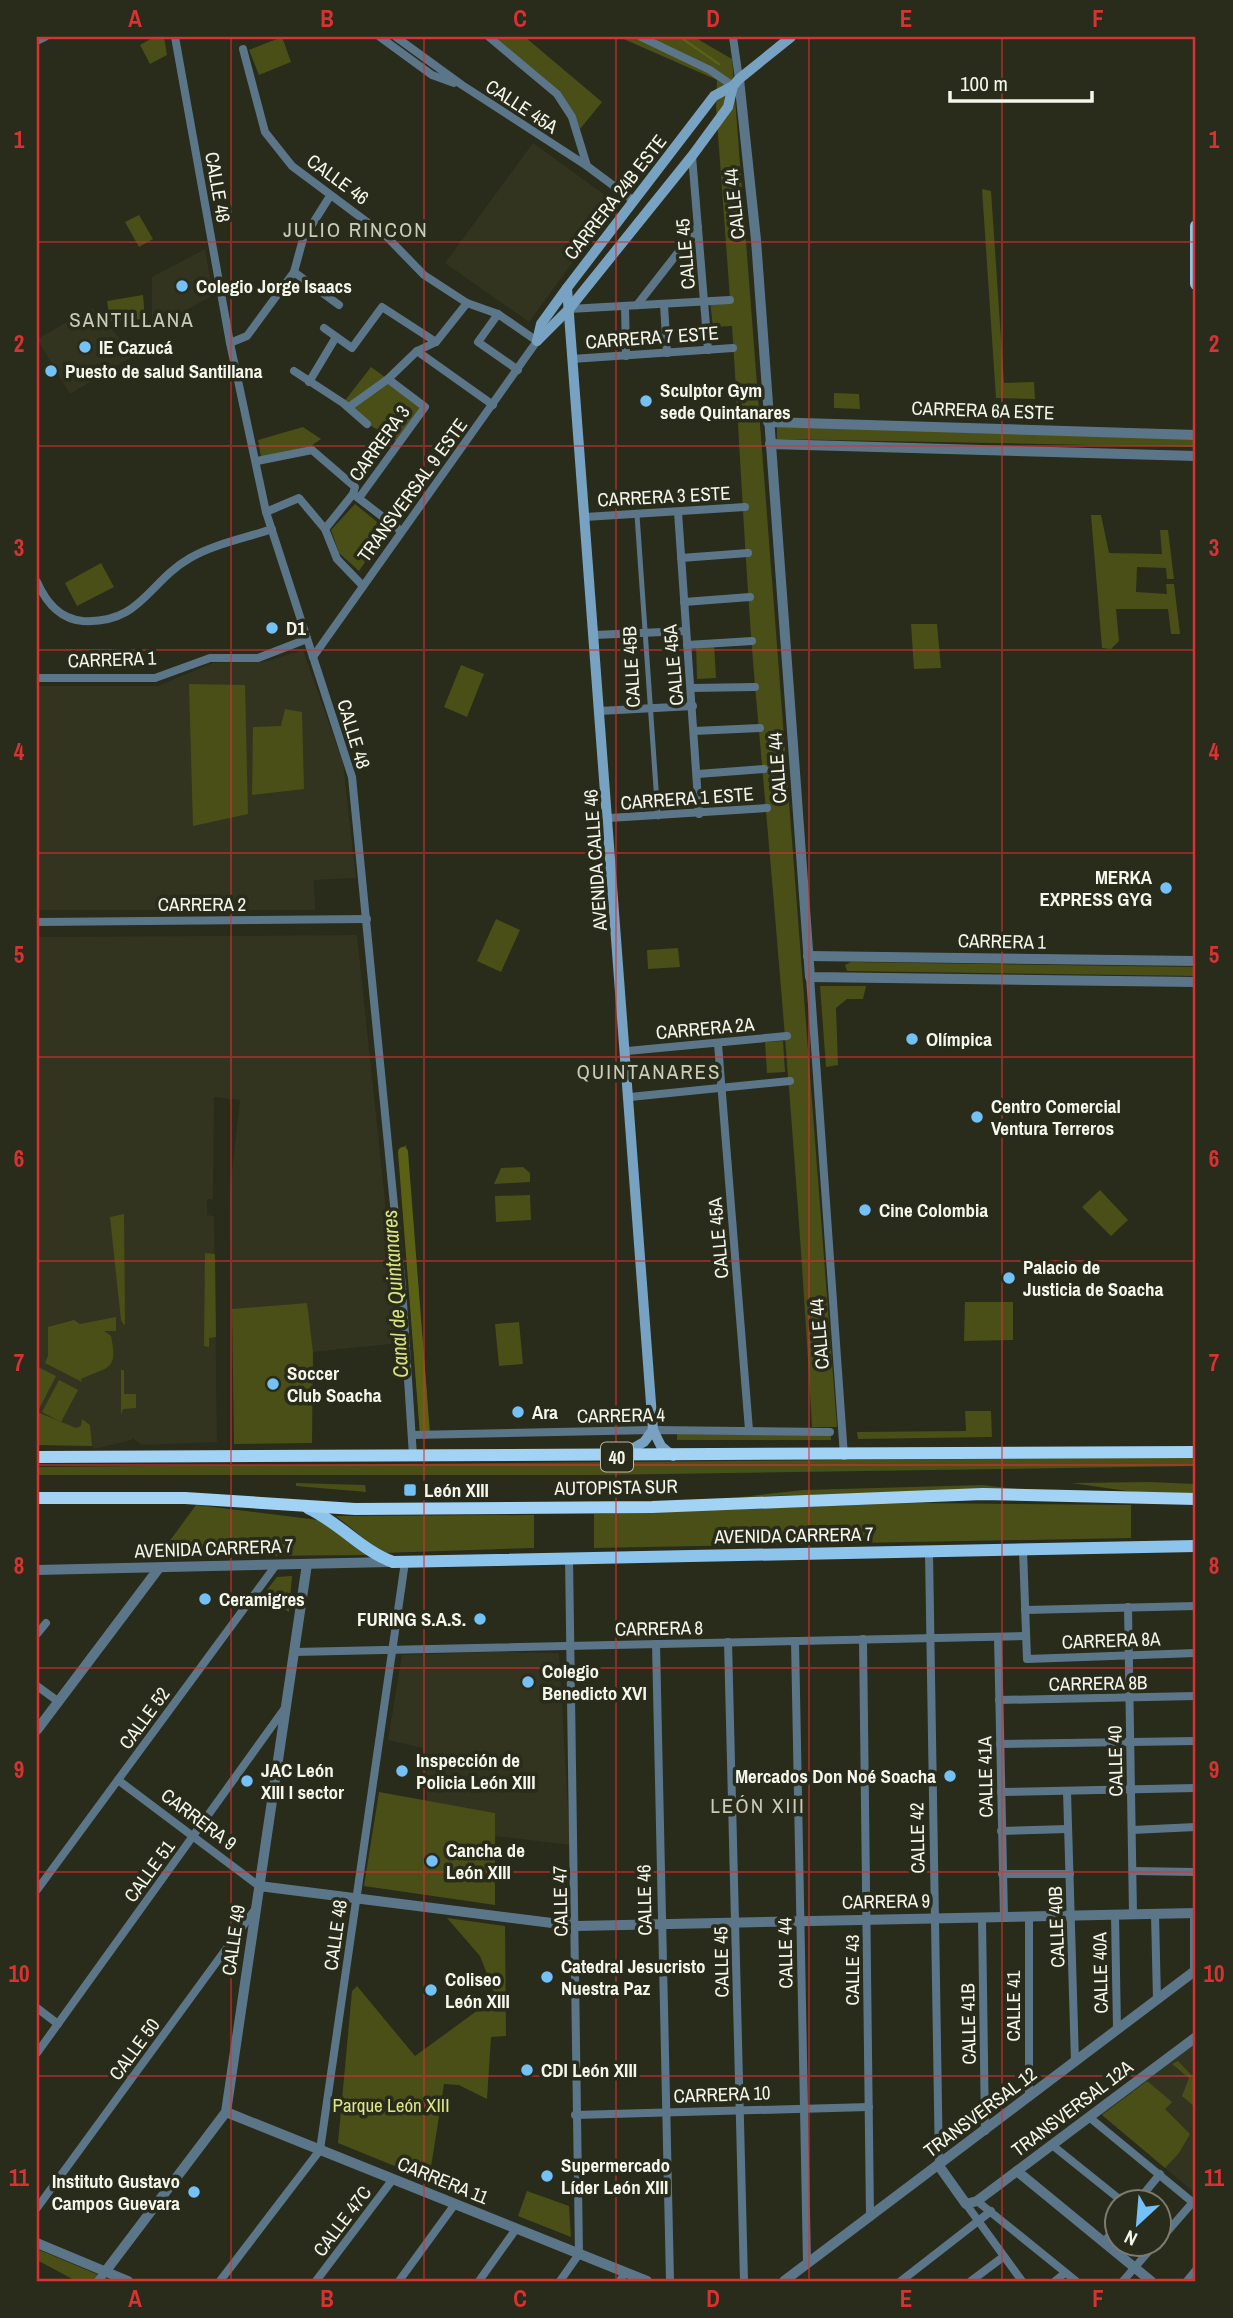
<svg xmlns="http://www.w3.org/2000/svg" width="1233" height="2318" font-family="'Archivo Narrow',sans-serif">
<rect width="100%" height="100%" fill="#292b1b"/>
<!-- built -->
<g fill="#32341f">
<polygon points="533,143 616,203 529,322 445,263"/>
<polygon points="205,249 213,295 152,330 152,277"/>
<polygon points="92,308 135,355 70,394 37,339"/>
<polygon points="303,650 343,763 356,878 314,880 315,910 37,910 37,686 158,686 213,663 268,661"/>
<polygon points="357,935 400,1343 313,1352 306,1303 232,1309 230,1190 240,1100 214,1097 213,1199 207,1199 207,1215 214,1216 217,1442 142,1445 132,1438 132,1440 94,1449 92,1446 37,1445 37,937"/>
<polygon points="494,1652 559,1653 570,1845 495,1836 495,1813 427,1801 423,1748 388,1740 402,1655"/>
<polygon points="1196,2041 1196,2194 1100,2113"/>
</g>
<!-- green -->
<g fill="#4a4f18">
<polygon points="154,37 164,37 167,55 150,64 140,45"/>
<polygon points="282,37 291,62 259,75 249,50"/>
<polygon points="493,37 525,37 602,102 580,129 575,115"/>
<path d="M619,37H694L732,59L837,1427H812C798,1179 777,933 755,686C745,567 740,446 732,326L713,327L710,301L730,299L716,107L717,80Z"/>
<polygon points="982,189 991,191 1004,383 1034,382 1035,399 996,398"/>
<polygon points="139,215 153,239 139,247 125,222"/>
<polygon points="143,295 145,319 110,321 107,301"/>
<polygon points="371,367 425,406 399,443 368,424 343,403"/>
<polygon points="834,393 859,394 860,409 834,408"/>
<polygon points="303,427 321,439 311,446 261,457 258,440"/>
<polygon points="777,427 1196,437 1196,447 777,439"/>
<polygon points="355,504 387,530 359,571 339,553 331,530"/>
<polygon points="1091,515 1101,515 1109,553 1162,554 1160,530 1168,530 1174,579 1167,579 1166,568 1137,567 1136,592 1167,594 1166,584 1174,584 1180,634 1171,634 1168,609 1116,609 1119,641 1111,649 1102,648"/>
<polygon points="101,563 114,587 77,606 65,583"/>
<polygon points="911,624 937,624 941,668 914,669"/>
<polygon points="696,643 714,643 716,678 697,679"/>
<polygon points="461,665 484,674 467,717 444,707"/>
<polygon points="189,684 245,685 248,814 193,826"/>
<polygon points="285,709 302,712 304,789 252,795 253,727 281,726"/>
<polygon points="496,919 520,930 501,972 477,961"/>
<polygon points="678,948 680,967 648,969 647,950"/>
<polygon points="851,962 1196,967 1196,976 847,971 845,965"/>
<polygon points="820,986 866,986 863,999 847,999 836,1008 838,1065 826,1067"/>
<polygon points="783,1041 785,1072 767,1073 765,1042"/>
<polygon points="406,1145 427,1393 429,1434 420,1434 399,1150"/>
<polygon points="523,1167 530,1173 530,1182 494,1184 501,1168"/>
<polygon points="1100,1190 1128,1220 1111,1236 1082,1207"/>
<polygon points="530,1195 531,1220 496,1222 495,1196"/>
<polygon points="124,1214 125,1324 124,1325 121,1320 110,1217"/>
<polygon points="205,1253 215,1254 216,1337 209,1338 209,1347 204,1346"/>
<polygon points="965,1302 1013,1302 1013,1340 964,1341"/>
<polygon points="307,1303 313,1352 312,1443 234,1444 232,1309"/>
<path d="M116,1317V1331H104L111,1336C118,1370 110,1366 81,1379L82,1382L45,1363L48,1356V1327L74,1320L80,1324Z"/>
<polygon points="519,1322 523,1364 499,1366 495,1324"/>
<polygon points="38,1367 56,1376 39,1409 37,1407"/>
<polygon points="121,1370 124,1370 124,1394 136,1394 136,1408 123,1409 121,1415"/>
<polygon points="59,1380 78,1390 61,1422 42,1412"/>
<polygon points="965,1411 991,1411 992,1437 858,1439 857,1432 966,1431"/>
<polygon points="37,1412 76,1428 81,1426 82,1419 90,1425 92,1446 37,1445"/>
<polygon points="677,1434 831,1435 831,1440 677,1440"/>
<polygon points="1196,1457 1196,1466 595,1475 37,1475 37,1467"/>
<polygon points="1149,1482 1196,1484 1196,1494 1141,1493 1071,1483"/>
<polygon points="296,1483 365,1485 366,1492 296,1486"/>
<polygon points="983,1485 1015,1489 740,1497 804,1490"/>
<polygon points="913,1503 1131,1505 1131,1538 594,1548 594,1514"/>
<polygon points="196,1505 327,1521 371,1555 158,1557"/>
<polygon points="534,1515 534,1548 382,1553 336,1516"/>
<polygon points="292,1576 289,1612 262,1596 277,1577"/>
<polygon points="379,1792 495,1813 495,1905 364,1886"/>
<polygon points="447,1918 505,1926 506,2036 491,2037 487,2099 459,2085 444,2084 429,2180 338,2143 352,1991 357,1986 415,2056 496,1997 480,1956"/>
<polygon points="1178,2061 1196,2080 1195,2107 1182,2096 1189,2078 1172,2064"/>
<polygon points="1147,2081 1172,2102 1165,2109 1190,2134 1179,2153 1165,2168 1102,2115"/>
<polygon points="527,2191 569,2206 571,2237 518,2216"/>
<polygon points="37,2249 113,2281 76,2281 37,2260"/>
</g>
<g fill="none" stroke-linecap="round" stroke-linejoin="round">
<!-- stream -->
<polyline stroke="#5a6014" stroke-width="2.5" points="680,37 719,64"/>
<!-- canal -->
<polyline stroke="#5a6014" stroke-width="10" points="403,1152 425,1434"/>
<!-- pedestrian -->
<polyline stroke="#5c7689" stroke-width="5" points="637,515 658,817"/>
<!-- minor -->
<g stroke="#5c7689" stroke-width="8">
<polyline points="175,37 230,343 266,512 352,777 402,1287 413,1456"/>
<polyline points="380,37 432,75 454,83"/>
<polyline points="396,37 462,85 587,166 634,201"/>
<polyline points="489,37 557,94 572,117 587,166"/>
<polyline points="641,37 710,70 733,86"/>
<polyline points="733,37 739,79"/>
<polyline points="37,41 45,37"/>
<polyline points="243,49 265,132 292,166 387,237 424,275 467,303 498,314 537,341 313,657"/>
<polyline points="692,156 708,350"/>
<polyline points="294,272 339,305"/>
<polyline points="637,305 698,227"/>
<polyline points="664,305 667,353"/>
<polyline points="625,306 626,356"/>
<polyline points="569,309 730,300"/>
<polyline points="498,314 478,342 518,370"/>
<polyline points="324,328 352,348 382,307 436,342"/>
<polyline points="230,343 247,336 294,272 303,239 330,196"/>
<polyline points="417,351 493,405"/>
<polyline points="572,359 733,348"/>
<polyline points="294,371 343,403 367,424"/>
<polyline points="309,382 336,337"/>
<polyline points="349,407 388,379 417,351 436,342 467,303"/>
<polyline points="257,461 312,450 355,487 353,494 401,531"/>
<polyline points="359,498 425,407 388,379"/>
<polyline points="266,512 299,498 325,529 337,559 363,586"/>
<polyline points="678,512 699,814"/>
<polyline points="585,517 745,507"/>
<polyline points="325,529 353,494"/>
<polyline points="681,558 748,553"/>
<path d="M37,582C46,602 59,619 83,621C141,624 148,582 190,558C214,544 246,538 272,529"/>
<polyline points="684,602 750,597"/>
<polyline points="594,635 686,631"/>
<polyline points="687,645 752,641"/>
<polyline points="37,678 155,678 210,658 258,658 307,639"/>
<polyline points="691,688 755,687"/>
<polyline points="599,711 693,706"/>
<polyline points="694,731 760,728"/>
<polyline points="698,774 764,769"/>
<polyline points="609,818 767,808"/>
<polyline points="37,922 367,919"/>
<polyline points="810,977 844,1456"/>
<polyline points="718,1044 749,1430"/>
<polyline points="627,1051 787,1036"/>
<polyline points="630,1097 790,1081"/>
<polyline points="412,1435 653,1430 830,1432"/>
<polyline points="1023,1550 1027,1659 1196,1653"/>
<polyline points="929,1552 939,2166"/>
<polyline points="1128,1607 1133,1914"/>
<polyline points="1025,1610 1196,1606"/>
<polyline points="37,1634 46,1623"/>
<polyline points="998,1637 1004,1917"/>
<polyline points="863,1639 870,2217"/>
<polyline points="795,1641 807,2264"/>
<polyline points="728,1642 744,2281"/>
<polyline points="656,1644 670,2281"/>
<polyline points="294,1652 1025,1636"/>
<polyline points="37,1686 59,1702"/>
<polyline points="999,1700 1196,1696"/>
<polyline points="1000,1744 1196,1741"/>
<polyline points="118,1780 259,1886"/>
<polyline points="1067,1791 1075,2062"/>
<polyline points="1001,1792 1196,1788"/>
<polyline points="1132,1830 1196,1827"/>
<polyline points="1001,1831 1068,1829"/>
<polyline points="1133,1871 1196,1872"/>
<polyline points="1002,1874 1070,1874"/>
<polyline points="37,1890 276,1565"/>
<polyline points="1115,1914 1117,2030"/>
<polyline points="1155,1914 1157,2000"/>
<polyline points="1029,1916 1029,2097"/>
<polyline points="982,1917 985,2131"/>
<polyline points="1194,1972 1194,1913"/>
<polyline points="37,2008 58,2024"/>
<polyline points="37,2053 285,1708"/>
<polyline points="575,2115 869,2107"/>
<polyline points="1089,2117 1196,2205"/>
<polyline points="1052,2145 1123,2202"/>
<polyline points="977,2201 1076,2281"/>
<polyline points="1137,2202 1160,2174"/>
<polyline points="966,2204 1022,2281"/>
<polyline points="37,2208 256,1908"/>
<polyline points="1160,2240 1193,2202"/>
<polyline points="1104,2242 1118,2226"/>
<polyline points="98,2281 105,2272"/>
<polyline points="220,2281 320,2150 405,1562"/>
<polyline points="316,2281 393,2179"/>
<polyline points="399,2281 455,2204"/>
<polyline points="479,2281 516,2229"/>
<polyline points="560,2281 579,2254 569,1557"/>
<polyline points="620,2281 625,2272"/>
<polyline points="901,2281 991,2211"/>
<polyline points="971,2281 1003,2257"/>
<polyline points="1055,2281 1065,2273"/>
<polyline points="1123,2281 1155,2244"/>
<polyline points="1187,2281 1196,2270"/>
</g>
<!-- tertiary -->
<g stroke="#5c7689" stroke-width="10">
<polyline points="739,79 756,240 810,977 1196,982"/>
<polyline points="768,422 1196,435"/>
<polyline points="770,444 1196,456"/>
<polyline points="808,956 1196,961"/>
<polyline points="37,1570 390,1562"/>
<polyline points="37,1730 159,1568"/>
<polyline points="259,1886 576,1926 1196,1913"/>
<polyline points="226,2112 647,2281"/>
<polyline points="939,2166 966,2204 977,2201 1196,2037"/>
<polyline points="1017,2171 1151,2281"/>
<polyline points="37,2243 128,2281"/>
<polyline points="105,2272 226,2112 307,1564"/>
<polyline points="784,2281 1196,1970"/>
</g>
<!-- secondary -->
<g stroke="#77a2c1" stroke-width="10">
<polyline points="567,288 653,1430 661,1446 673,1456"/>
<polyline points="537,341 569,309 692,156 728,107 733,86 739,79 791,37"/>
<polyline points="537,341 541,324 567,288 714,96 733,86"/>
<polyline points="623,1454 644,1442 653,1430"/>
</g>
<!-- primary -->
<g stroke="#8cc4ec" stroke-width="12">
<polyline points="1196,226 1196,284"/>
<path d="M308,1508C340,1523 362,1551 393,1562L1196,1546"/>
</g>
<!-- trunk -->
<g stroke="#a2d2f4" stroke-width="12">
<polyline points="37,1457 1196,1452"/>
<polyline points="37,1498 185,1498 355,1509 652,1507 983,1494 1196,1499"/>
</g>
</g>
<!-- grid -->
<path fill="none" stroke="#d83232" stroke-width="2" stroke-opacity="0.55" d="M231,37V2281M424,37V2281M616,37V2281M809,37V2281M1002,37V2281M37,242H1196M37,446H1196M37,650H1196M37,853H1196M37,1057H1196M37,1261H1196M37,1465H1196M37,1668H1196M37,1872H1196M37,2076H1196"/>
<!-- markers -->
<g fill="#73c1f6" stroke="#292b1b" stroke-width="2.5">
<circle cx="182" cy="286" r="7"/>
<circle cx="85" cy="347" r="7"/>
<circle cx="51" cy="371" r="7"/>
<circle cx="646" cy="401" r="7"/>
<circle cx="272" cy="628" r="7"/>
<circle cx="1166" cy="888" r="7"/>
<circle cx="912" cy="1039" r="7"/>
<circle cx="977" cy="1117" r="7"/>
<circle cx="865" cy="1210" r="7"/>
<circle cx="1009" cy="1278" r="7"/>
<circle cx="273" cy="1384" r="7"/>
<circle cx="518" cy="1412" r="7"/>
<rect x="403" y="1483" width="14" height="14" rx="3.5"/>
<circle cx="205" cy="1599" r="7"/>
<circle cx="480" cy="1619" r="7"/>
<circle cx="528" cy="1682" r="7"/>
<circle cx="402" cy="1771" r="7"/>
<circle cx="950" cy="1776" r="7"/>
<circle cx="247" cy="1781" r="7"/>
<circle cx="432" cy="1861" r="7"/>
<circle cx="547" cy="1977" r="7"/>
<circle cx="431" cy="1990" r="7"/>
<circle cx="527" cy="2070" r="7"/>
<circle cx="547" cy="2176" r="7"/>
<circle cx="194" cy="2192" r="7"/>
</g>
<g text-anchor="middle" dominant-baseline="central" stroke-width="7" stroke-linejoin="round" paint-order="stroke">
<!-- shield labels -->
<rect fill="#292b1b" stroke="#b8b9ad" stroke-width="2" x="601" y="1442.5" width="32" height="29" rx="5"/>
<g font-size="18" font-weight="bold" fill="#f5f6ec">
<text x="617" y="1457">40</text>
</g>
<!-- street labels -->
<g font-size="19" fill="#f5f6ec" stroke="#292b1b">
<text transform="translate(522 106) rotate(33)">CALLE 45A</text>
<text transform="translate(338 179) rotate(36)">CALLE 46</text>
<text transform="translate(218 187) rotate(80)">CALLE 48</text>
<text transform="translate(615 197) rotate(-52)">CARRERA 24B ESTE</text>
<text transform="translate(734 204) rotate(-96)">CALLE 44</text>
<text transform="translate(685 254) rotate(-95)">CALLE 45</text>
<text transform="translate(652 337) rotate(-4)">CARRERA 7 ESTE</text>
<text transform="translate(983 410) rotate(2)">CARRERA 6A ESTE</text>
<text transform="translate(379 443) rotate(-54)">CARRERA 3</text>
<text transform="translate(412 490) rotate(-54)">TRANSVERSAL 9 ESTE</text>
<text transform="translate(664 496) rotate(-3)">CARRERA 3 ESTE</text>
<text transform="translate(112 659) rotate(-2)">CARRERA 1</text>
<text transform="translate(673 665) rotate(-95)">CALLE 45A</text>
<text transform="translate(631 667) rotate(-93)">CALLE 45B</text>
<text transform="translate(354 734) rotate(73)">CALLE 48</text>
<text transform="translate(777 768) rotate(-94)">CALLE 44</text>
<text transform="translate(687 798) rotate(-4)">CARRERA 1 ESTE</text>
<text transform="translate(595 860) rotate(-94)">AVENIDA CALLE 46</text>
<text x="202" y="904">CARRERA 2</text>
<text transform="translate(1002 941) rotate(1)">CARRERA 1</text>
<text transform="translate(705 1028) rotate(-5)">CARRERA 2A</text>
<text transform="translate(718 1238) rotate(-95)">CALLE 45A</text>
<text transform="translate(819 1334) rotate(-95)">CALLE 44</text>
<text transform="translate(621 1415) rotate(-1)">CARRERA 4</text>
<text transform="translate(616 1487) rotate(-1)">AUTOPISTA SUR</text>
<text transform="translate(794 1535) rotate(-1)">AVENIDA CARRERA 7</text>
<text transform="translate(214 1548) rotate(-2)">AVENIDA CARRERA 7</text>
<text transform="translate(659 1628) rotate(-1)">CARRERA 8</text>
<text transform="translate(1111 1640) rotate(-2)">CARRERA 8A</text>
<text transform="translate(1098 1683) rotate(-1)">CARRERA 8B</text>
<text transform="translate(144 1718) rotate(-54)">CALLE 52</text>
<text transform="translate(1115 1761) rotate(-91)">CALLE 40</text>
<text transform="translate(985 1777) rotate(-91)">CALLE 41A</text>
<text transform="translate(199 1819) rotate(37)">CARRERA 9</text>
<text transform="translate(917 1838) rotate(-91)">CALLE 42</text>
<text transform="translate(149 1871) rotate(-54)">CALLE 51</text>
<text transform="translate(644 1900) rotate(-91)">CALLE 46</text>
<text transform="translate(560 1901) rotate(-91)">CALLE 47</text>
<text transform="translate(886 1901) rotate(-1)">CARRERA 9</text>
<text transform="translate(1056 1927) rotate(-92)">CALLE 40B</text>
<text transform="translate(335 1935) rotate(-82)">CALLE 48</text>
<text transform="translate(233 1940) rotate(-82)">CALLE 49</text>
<text transform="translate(785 1953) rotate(-91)">CALLE 44</text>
<text transform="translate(721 1962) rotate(-91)">CALLE 45</text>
<text transform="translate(852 1970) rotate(-90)">CALLE 43</text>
<text transform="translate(1100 1973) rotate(-91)">CALLE 40A</text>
<text transform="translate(1013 2006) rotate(-90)">CALLE 41</text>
<text transform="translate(968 2024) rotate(-91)">CALLE 41B</text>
<text transform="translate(134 2049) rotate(-54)">CALLE 50</text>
<text transform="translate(722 2094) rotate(-2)">CARRERA 10</text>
<text transform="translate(1072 2108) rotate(-37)">TRANSVERSAL 12A</text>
<text transform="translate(980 2112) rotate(-37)">TRANSVERSAL 12</text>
<text transform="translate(443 2180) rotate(22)">CARRERA 11</text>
<text transform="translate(342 2221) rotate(-53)">CALLE 47C</text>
</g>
<!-- poi labels -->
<g font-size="19" font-weight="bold" fill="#f5f6ec" stroke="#292b1b" text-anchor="start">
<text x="196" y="286">Colegio Jorge Isaacs</text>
<text x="99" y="347">IE Cazucá</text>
<text x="65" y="371">Puesto de salud Santillana</text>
<text x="660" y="390">Sculptor Gym<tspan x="660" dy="22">sede Quintanares</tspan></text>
<text x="286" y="628">D1</text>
<text x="1152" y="877" text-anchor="end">MERKA<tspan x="1152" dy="22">EXPRESS GYG</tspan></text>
<text x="926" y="1039">Olímpica</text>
<text x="991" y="1106">Centro Comercial<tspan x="991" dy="22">Ventura Terreros</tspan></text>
<text x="879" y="1210">Cine Colombia</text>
<text x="1023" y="1267">Palacio de<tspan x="1023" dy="22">Justicia de Soacha</tspan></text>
<text x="287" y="1373">Soccer<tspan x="287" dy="22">Club Soacha</tspan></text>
<text x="532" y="1412">Ara</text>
<text x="424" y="1490">León XIII</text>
<text x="219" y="1599">Ceramigres</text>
<text x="466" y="1619" text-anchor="end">FURING S.A.S.</text>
<text x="542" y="1671">Colegio<tspan x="542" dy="22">Benedicto XVI</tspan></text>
<text x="416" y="1760">Inspección de<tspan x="416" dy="22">Policia León XIII</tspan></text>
<text x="261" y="1770">JAC León<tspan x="261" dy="22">XIII I sector</tspan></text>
<text x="936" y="1776" text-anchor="end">Mercados Don Noé Soacha</text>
<text x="446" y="1850">Cancha de<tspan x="446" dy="22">León XIII</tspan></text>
<text x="561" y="1966">Catedral Jesucristo<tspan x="561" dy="22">Nuestra Paz</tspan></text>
<text x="445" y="1979">Coliseo<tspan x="445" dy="22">León XIII</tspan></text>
<text x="541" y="2070">CDI León XIII</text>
<text x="561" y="2165">Supermercado<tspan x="561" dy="22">Líder León XIII</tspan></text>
<text x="180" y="2181" text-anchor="end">Instituto Gustavo<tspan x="180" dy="22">Campos Guevara</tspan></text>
</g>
<!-- park labels -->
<g font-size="19" fill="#dde883" stroke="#292b1b">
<text x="391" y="2105">Parque León XIII</text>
</g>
<!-- neighbourhood labels -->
<g font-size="21" letter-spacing="2" fill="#c9ccb8" stroke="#292b1b">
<text x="356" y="229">JULIO RINCON</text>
<text x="132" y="319">SANTILLANA</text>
<text x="649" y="1071">QUINTANARES</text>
<text x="758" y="1805">LEÓN XIII</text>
</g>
<!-- water labels -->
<g font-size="21" font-style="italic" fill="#dae47f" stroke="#292b1b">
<text transform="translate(395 1294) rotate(-94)">Canal de Quintanares</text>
</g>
</g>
<!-- border -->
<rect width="1233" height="2318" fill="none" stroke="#292b1b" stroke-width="77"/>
<!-- north arrow -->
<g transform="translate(1138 2223) rotate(206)"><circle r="33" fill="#292b1b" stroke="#7b7c6f" stroke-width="2"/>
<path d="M0-5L12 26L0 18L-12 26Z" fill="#73c1f6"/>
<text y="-10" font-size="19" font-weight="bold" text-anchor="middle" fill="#f5f6ec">N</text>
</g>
<!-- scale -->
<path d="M950 91v10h142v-10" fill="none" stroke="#f5f6ec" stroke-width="3.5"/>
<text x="960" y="91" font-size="21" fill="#f5f6ec" stroke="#292b1b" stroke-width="5" paint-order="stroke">100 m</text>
<rect x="38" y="38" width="1156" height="2242" fill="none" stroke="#d83232" stroke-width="2.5"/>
<g font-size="23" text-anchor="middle" font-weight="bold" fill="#d83232">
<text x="135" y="27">A</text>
<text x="327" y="27">B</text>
<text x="520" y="27">C</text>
<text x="713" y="27">D</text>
<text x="906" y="27">E</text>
<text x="1098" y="27">F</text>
<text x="19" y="148">1</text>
<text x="1214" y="148">1</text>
<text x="19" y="352">2</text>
<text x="1214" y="352">2</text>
<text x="19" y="556">3</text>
<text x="1214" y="556">3</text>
<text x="19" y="760">4</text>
<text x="1214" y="760">4</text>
<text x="19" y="963">5</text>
<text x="1214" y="963">5</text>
<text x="19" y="1167">6</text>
<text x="1214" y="1167">6</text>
<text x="19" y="1371">7</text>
<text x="1214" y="1371">7</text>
<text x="19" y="1574">8</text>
<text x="1214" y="1574">8</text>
<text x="19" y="1778">9</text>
<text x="1214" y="1778">9</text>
<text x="19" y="1982">10</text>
<text x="1214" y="1982">10</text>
<text x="19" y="2186">11</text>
<text x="1214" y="2186">11</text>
<text x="135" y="2307">A</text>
<text x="327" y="2307">B</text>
<text x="520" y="2307">C</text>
<text x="713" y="2307">D</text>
<text x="906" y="2307">E</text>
<text x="1098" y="2307">F</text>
</g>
</svg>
